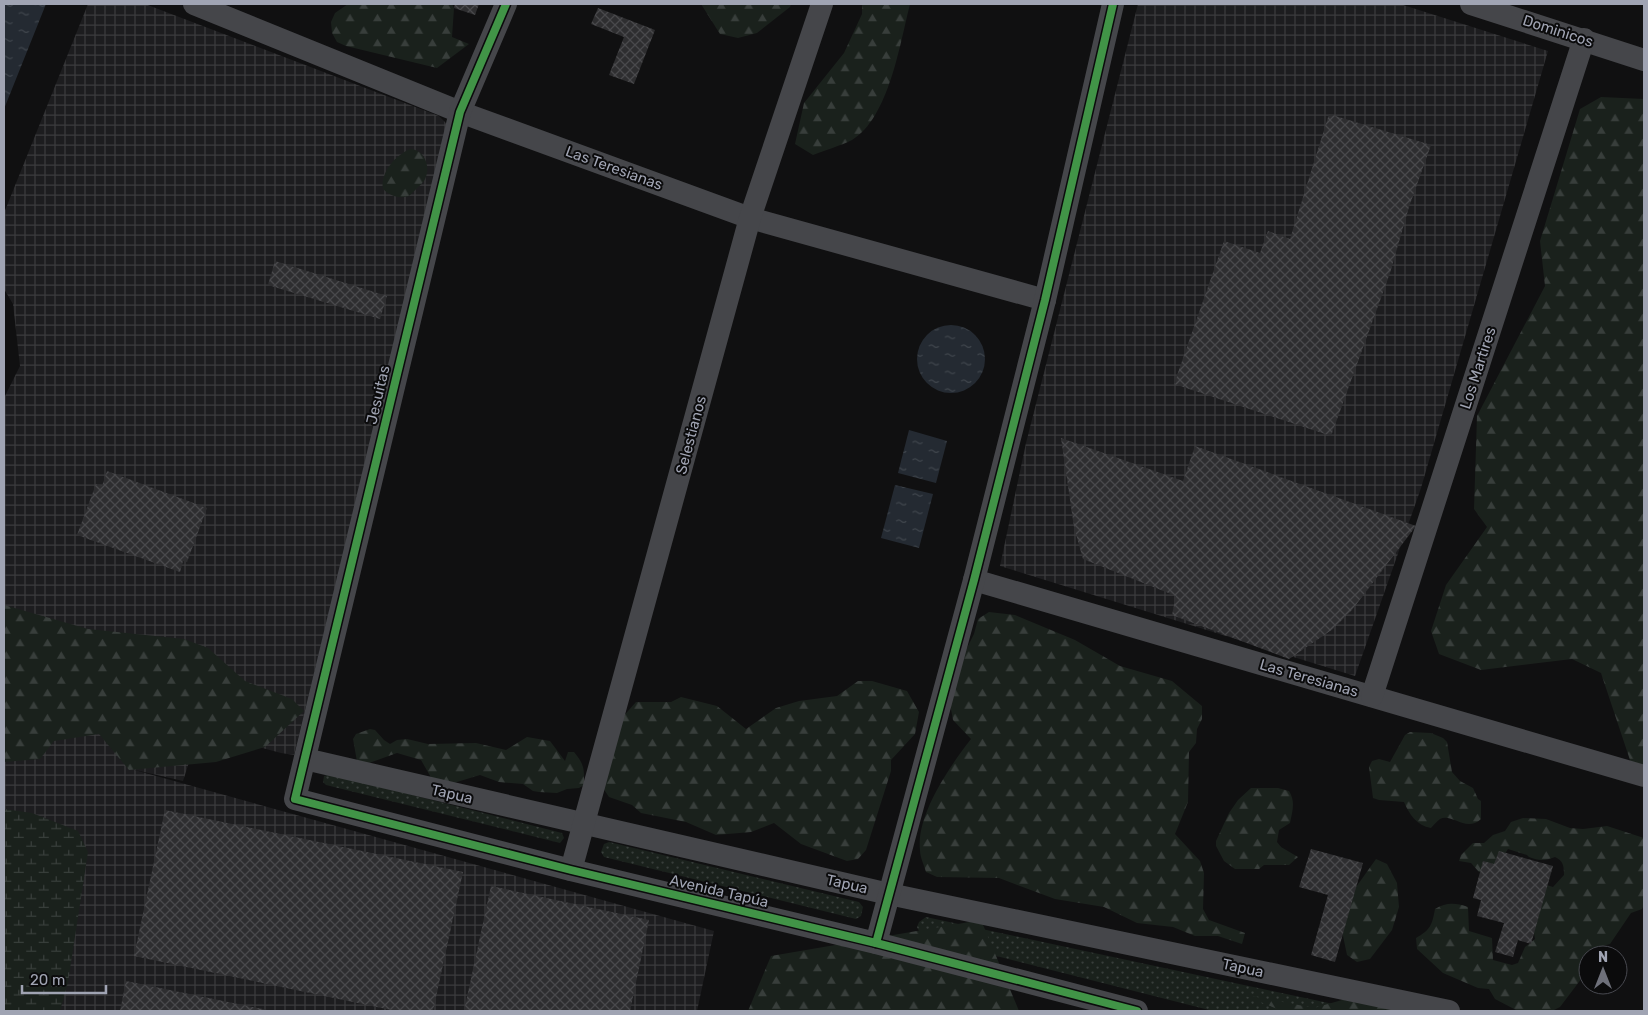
<svg xmlns="http://www.w3.org/2000/svg" width="1648" height="1015" font-family="Rubik,sans-serif">
<defs>
<pattern id="industrial-grid" width="8" height="8" patternUnits="userSpaceOnUse" patternTransform="scale(1.25)"><rect width="8" height="8" fill="#1d1d1f"/><path d="M0 4h8M4 0v8" fill="none" stroke="#3b3b3d"/></pattern>
<pattern id="grass-dots" width="8" height="8" patternUnits="userSpaceOnUse" patternTransform="scale(1.25)"><rect width="8" height="8" fill="#1a211c"/><path d="M2 2h.1M6 6h.1" fill="none" stroke="#383e3b" stroke-width="1.8" stroke-linecap="round"/></pattern>
<pattern id="forest-firs" width="22" height="20" patternUnits="userSpaceOnUse" patternTransform="scale(1.25)"><rect width="22" height="20" fill="#1a211c"/><path d="M5 1l3.5 6h-7zM16 11l3.5 6h-7z" fill="#383e3b"/></pattern>
<pattern id="wetland-marsh" width="20" height="14" patternUnits="userSpaceOnUse" patternTransform="scale(1.25)"><rect width="20" height="14" fill="#1a211c"/><path d="M1 5h8M5 5V1M11 12h8M15 12V8" fill="none" stroke="#383e3b"/></pattern>
<pattern id="water-ripples" width="26" height="14" patternUnits="userSpaceOnUse" patternTransform="scale(1.25)"><rect width="26" height="14" fill="#242a32"/><path d="M2 4q2-2 4 0t4 0M15 11q2-2 4 0t4 0" fill="none" stroke="#40464d"/></pattern>
<pattern id="building-cross-hatch" width="8" height="8" patternUnits="userSpaceOnUse" patternTransform="scale(1.25)"><rect width="8" height="8" fill="#2e2e30"/><path d="M0 0l8 8M0 8l8-8" fill="none" stroke="#49494c"/></pattern>
</defs>
<rect width="100%" height="100%" fill="#101011"/>
<!-- industrial -->
<g fill="url(#industrial-grid)">
<polygon points="88,4 145,4 439,116 445,122 448,127 294,755 281,753 199,731 183,781 131,769 714,931 697,1011 25,1011 4,929 4,398 20,366 13,304 4,289 4,213"/>
<polygon points="1138,4 1400,4 1548,51 1421,488 1355,676 1000,566 1026,443"/>
</g>
<!-- grass -->
<g fill="url(#grass-dots)">
<polygon points="330,774 562,833 564,838 560,843 326,785 323,782 324,776"/>
<polygon points="609,842 859,902 863,907 861,916 856,919 604,857 601,852 604,844"/>
<polygon points="926,917 1366,1011 1213,1011 922,937 917,927 919,922"/>
</g>
<!-- forest -->
<g fill="url(#forest-firs)">
<polygon points="348,4 452,4 454,8 452,37 469,44 437,68 346,46 337,42 332,33 331,22 335,13"/>
<polygon points="701,4 791,4 790,7 757,33 738,38 720,34"/>
<path d="M862,4H910C900,43 889,118 852,140C840,146 825,150 813,155L795,144L804,103L844,53L862,14Z"/>
<polygon points="1601,97 1644,99 1644,765 1631,763 1601,673 1572,659 1481,670 1439,654 1431,631 1446,585 1487,527 1474,509 1477,416 1545,286 1540,241 1580,109"/>
<path d="M410,149C425,149 432,169 424,181C420,186 414,191 409,196C399,199 390,196 383,189C380,172 396,155 410,149Z"/>
<polygon points="4,605 88,629 184,639 208,648 245,681 292,699 304,711 265,747 216,762 129,770 99,734 54,741 40,759 4,762"/>
<path d="M989,612L1015,615L1075,640L1120,666L1172,681L1202,706V719L1197,729L1196,743L1189,752L1188,802L1175,834L1200,861L1204,873L1203,909L1209,920L1245,933L1242,944L1218,936H1195L1173,927L1137,923L1104,907L1055,899L999,878L937,877L926,872C924,865 920,857 920,850C916,815 950,766 971,739L953,720L950,704L963,656L974,634L978,619Z"/>
<polygon points="858,681 872,681 907,691 919,712 915,734 891,760 891,771 866,850 858,859 847,861 801,844 774,823 751,832 716,835 686,822 641,813 632,805 609,797 603,788 620,720 636,702 671,702 681,697 717,706 746,729 776,708 799,701 837,696"/>
<path d="M370,729L375,730L384,740L390,744L397,740L407,739L428,744L476,743L506,750L527,737L550,741L565,761L568,752H574C585,765 584,770 584,785L579,788L567,789L557,793L539,792L533,791L523,784L499,782L480,775L437,788L421,760L397,753L358,767L353,739L356,734Z"/>
<path d="M1410,732L1431,733L1443,738L1447,742L1452,772L1460,781L1473,788L1478,799L1481,801V819C1466,833 1452,813 1440,819C1437,821 1433,826 1431,828C1417,826 1409,814 1404,802L1379,800L1373,798L1369,767L1372,761L1379,759L1390,762L1405,735Z"/>
<path d="M1251,788H1278L1289,791C1296,802 1292,812 1290,823L1279,830L1277,842L1281,847L1298,857L1289,865H1264L1259,869H1235L1224,861L1216,846V841L1229,813L1238,800Z"/>
<path d="M1523,818L1546,819L1570,828L1583,829L1607,826L1644,838V905L1642,909L1631,913L1610,944L1599,947L1596,955H1588V970L1560,1007L1552,1011L1516,1010L1495,999L1489,989L1478,988L1443,973L1417,949L1416,938C1430,930 1432,926 1435,909C1447,902 1455,903 1468,907L1469,931L1492,938L1493,960L1512,965L1518,963L1525,947L1535,939L1534,933L1525,918L1540,883L1553,887L1564,875C1564,865 1563,861 1555,857C1545,861 1539,861 1529,857L1527,855L1508,849C1499,863 1497,869 1479,872L1471,863L1459,861L1461,855L1473,843H1484L1493,835L1505,831L1511,822Z"/>
<polygon points="1376,859 1387,864 1397,883 1399,907 1392,930 1370,959 1357,962 1347,955 1342,931 1349,897"/>
<polygon points="981,920 1019,1011 748,1011 771,956"/>
<polygon points="1384,988 1402,1011 1282,1011 1241,994 1314,1008"/>
</g>
<!-- wetland -->
<polygon fill="url(#wetland-marsh)" points="4,809 32,813 78,831 88,852 68,982 60,1011 4,1011"/>
<!-- water -->
<g fill="url(#water-ripples)">
<polygon points="4,4 46,4 4,109"/>
<circle cx="951" cy="359" r="34"/>
<polygon points="909,430 947,441 936,483 898,473"/>
<polygon points="895,485 933,494 919,548 881,538"/>
</g>
<!-- building -->
<g fill="url(#building-cross-hatch)">
<polygon points="455,4 479,4 475,15 454,8"/>
<polygon points="598,8 655,30 634,84 609,75 624,37 591,24"/>
<polygon points="1329,114 1431,145 1409,207 1390,273 1331,436 1174,384 1224,241 1260,253 1268,231 1290,239"/>
<polygon points="275,261 387,296 380,319 268,285"/>
<polygon points="1061,438 1183,481 1195,446 1416,526 1352,610 1333,629 1289,659 1172,615 1176,596 1083,559 1074,527"/>
<polygon points="107,471 207,508 187,562 183,561 180,572 77,535 96,484 102,486"/>
<polygon points="165,810 463,872 433,1011 396,1011 134,956"/>
<polygon points="1311,849 1363,863 1335,962 1311,955 1328,895 1299,887"/>
<polygon points="1499,851 1553,866 1531,944 1518,940 1513,957 1495,952 1504,923 1477,916 1481,900 1473,898 1483,861 1494,864"/>
<polygon points="491,886 649,920 630,1011 464,1011"/>
<polygon points="126,981 267,1010 267,1011 120,1011"/>
</g>
<g fill="none" stroke-linecap="round" stroke-linejoin="round">
<!-- minor -->
<g stroke="#45464a" stroke-width="22">
<polyline points="194,4 460,112 750,218 1045,300"/>
<polyline points="506,4 460,112 295,799 571,870 876,943 1137,1011"/>
<polyline points="1471,4 1644,60"/>
<polyline points="974,580 1644,776"/>
<polyline points="1372,696 1584,39"/>
<polyline points="305,759 889,894 1449,1011"/>
<polyline points="571,870 750,218 822,4"/>
<polyline points="876,943 974,580 1045,300 1113,4"/>
</g>
<defs>
<g id="cycleway">
<polyline points="506,4 460,112 295,799 571,870 876,943 1137,1011"/>
<polyline points="876,943 974,580 1045,300 1113,4"/>
</g>
</defs>
<!-- cycleway casing -->
<use href="#cycleway" stroke="#0b0b0c" stroke-width="11"/>
<!-- cycleway -->
<use href="#cycleway" stroke="#419447" stroke-width="8"/>
</g>
<g text-anchor="middle" dominant-baseline="central" stroke-width="4" stroke-linejoin="round" paint-order="stroke">
<!-- street labels -->
<g font-size="15" fill="#a0a4b3" stroke="#0b0b0c">
<text transform="translate(1558 31) rotate(18)">Dominicos</text>
<text transform="translate(614 168) rotate(20)">Las Teresianas</text>
<text transform="translate(1478 368) rotate(-72)">Los Martires</text>
<text transform="translate(378 395) rotate(-77)">Jesuitas</text>
<text transform="translate(691 435) rotate(-75)">Selestianos</text>
<text transform="translate(1309 678) rotate(16)">Las Teresianas</text>
<text transform="translate(452 794) rotate(13)">Tapua</text>
<text transform="translate(847 884) rotate(13)">Tapua</text>
<text transform="translate(719 891) rotate(13)">Avenida Tapúa</text>
<text transform="translate(1243 968) rotate(12)">Tapua</text>
</g>
</g>
<!-- border -->
<rect width="1648" height="1015" fill="none" stroke="#a0a4b3" stroke-width="10"/>
<!-- north arrow -->
<g transform="translate(1603 970)"><circle r="24" fill="#0b0b0c" stroke="#47484f"/>
<path d="M0-4L9 19L0 12L-9 19Z" fill="#6e707a"/>
<text y="-8" font-size="14" font-weight="bold" text-anchor="middle" fill="#a0a4b3">N</text>
</g>
<!-- scale -->
<path d="M22 985v8h84v-8" fill="none" stroke="#a0a4b3" stroke-width="2.5"/>
<text x="30" y="985" font-size="15" fill="#a0a4b3" stroke="#0b0b0c" stroke-width="4" paint-order="stroke">20 m</text>
</svg>
